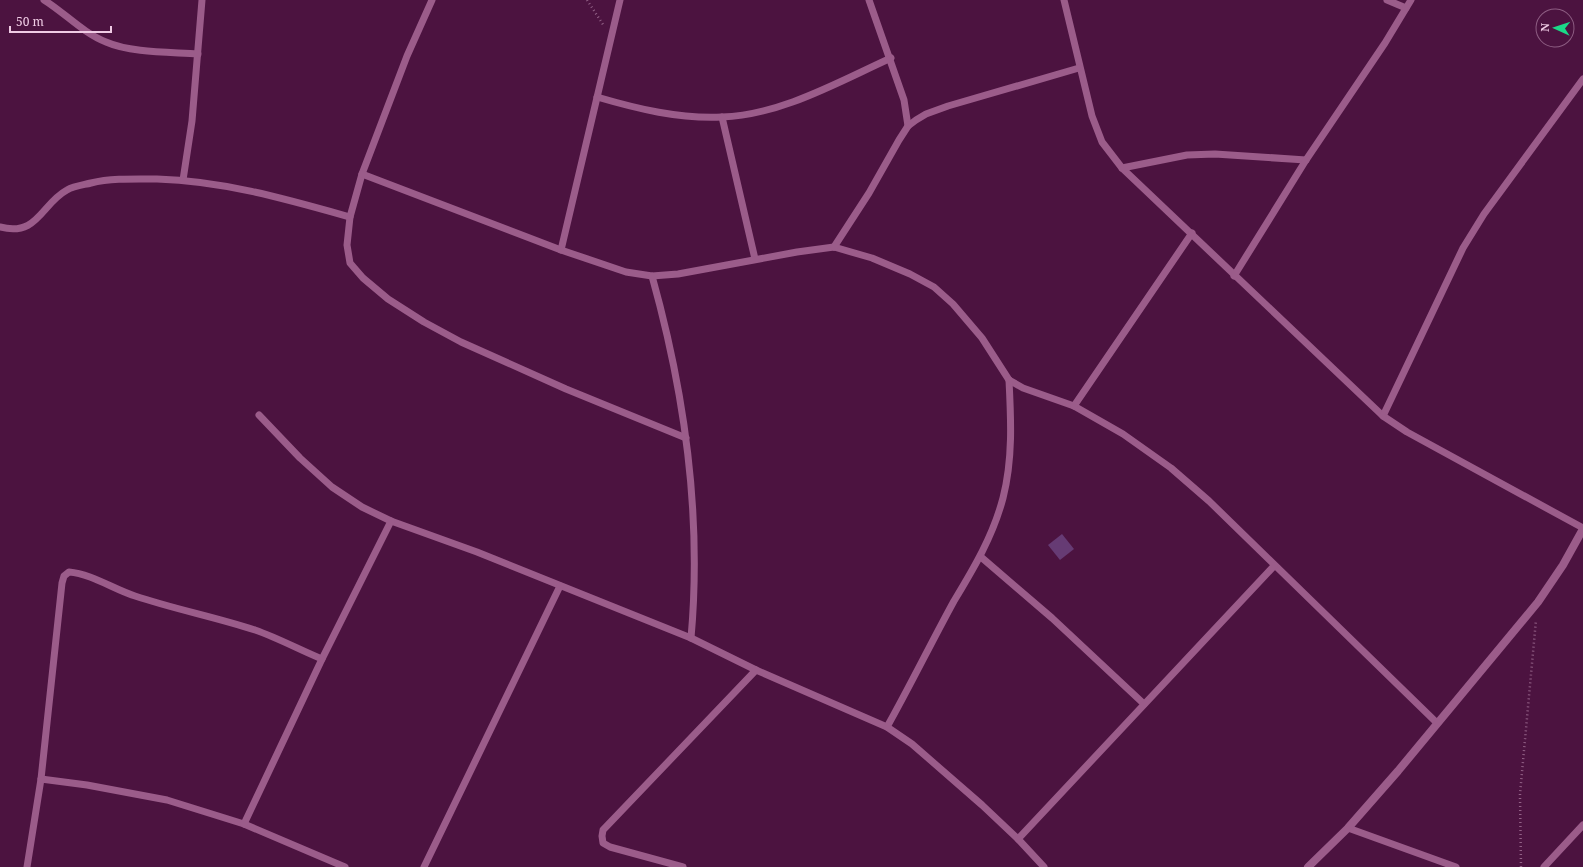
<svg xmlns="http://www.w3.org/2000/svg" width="1583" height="867" font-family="'Noto Serif',serif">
<rect width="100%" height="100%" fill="#4c1340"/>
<!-- building -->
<polygon fill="#663b74" points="1062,534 1074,549 1060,560 1048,545"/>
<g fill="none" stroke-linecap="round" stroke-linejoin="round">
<!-- path -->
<g stroke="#926186" stroke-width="2.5" stroke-dasharray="1 3" stroke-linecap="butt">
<polyline points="587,0 604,26"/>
<polyline points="1521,867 1520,794 1536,620"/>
</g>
<!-- lane -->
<g stroke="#9b5c8a" stroke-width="7">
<path d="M44,0C65,13 83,33 106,42C131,53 170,52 198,54"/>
<polyline points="432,0 407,56 362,174 350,217 347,245 350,263 363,278 388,299 424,322 461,342 566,389 686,438"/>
<polyline points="869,0 904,100 908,126"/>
<polyline points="1064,0 1092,116 1102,142 1122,168 1383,416 1407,432 1583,528"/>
<polyline points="1387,0 1406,8"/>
<path d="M597,97C638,109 679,119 722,117C781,115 838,82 891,58"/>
<polyline points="722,117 755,259"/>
<polyline points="1122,168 1187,155 1215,154 1306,160"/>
<polyline points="362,174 561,250 626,272 652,276 678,274 797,252 834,247 872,258 910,274 934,287 953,304 982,338 1009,380 1023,388 1074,406 1123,434 1171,468 1209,501 1437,723"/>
<polyline points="183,180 192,121 202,0"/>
<path d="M0,227C38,237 41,204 67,190C74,186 83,185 91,183C112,178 135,179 157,179C224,181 286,199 350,217"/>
<polyline points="834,247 869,193 899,140 908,126 916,120 926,114 948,106 1079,68"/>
<polyline points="561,250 620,0"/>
<path d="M652,276C685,394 702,516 691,638"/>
<polyline points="1234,276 1306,160 1385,43 1411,0"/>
<polyline points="1074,406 1192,233"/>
<polyline points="259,415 300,458 332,487 362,507 391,521 477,552 691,638 756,670 887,727 912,744 982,805 1018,839 1044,867"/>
<polyline points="1383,416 1463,248 1484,214 1583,79"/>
<polyline points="981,557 1052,618 1144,704"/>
<path d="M887,727C910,686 931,643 954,601C974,568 993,536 1003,498C1013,459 1011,419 1009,380"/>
<polyline points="41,779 87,785 167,800 244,824 345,867"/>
<polyline points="244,824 322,659 391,521"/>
<polyline points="1348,828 1456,867"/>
<polyline points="1018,839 1274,566"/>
<path d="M27,867L41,779L62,583L64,576L69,572C92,574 113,589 135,596C174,609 215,617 255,630C278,638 300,650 322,659"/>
<polyline points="424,867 560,586"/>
<polyline points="683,867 610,847 603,843 602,836 603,830 756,670"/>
<polyline points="1544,867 1583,825"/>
</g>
<!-- street -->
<polyline stroke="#9b5c8a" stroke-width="8" points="1308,867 1348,828 1398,771 1538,602 1563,565 1583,529"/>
</g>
<!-- north arrow -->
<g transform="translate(1555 28) rotate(273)"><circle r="19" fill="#4c1340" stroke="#8d5d82"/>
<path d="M0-3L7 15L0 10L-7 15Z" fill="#1bd988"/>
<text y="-6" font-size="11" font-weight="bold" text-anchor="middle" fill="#efcbe4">N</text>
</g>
<!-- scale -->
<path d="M10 26v6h101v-6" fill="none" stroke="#efcbe4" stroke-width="2"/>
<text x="16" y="26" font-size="12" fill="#efcbe4" stroke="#4c1340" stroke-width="3" paint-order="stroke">50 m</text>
</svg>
